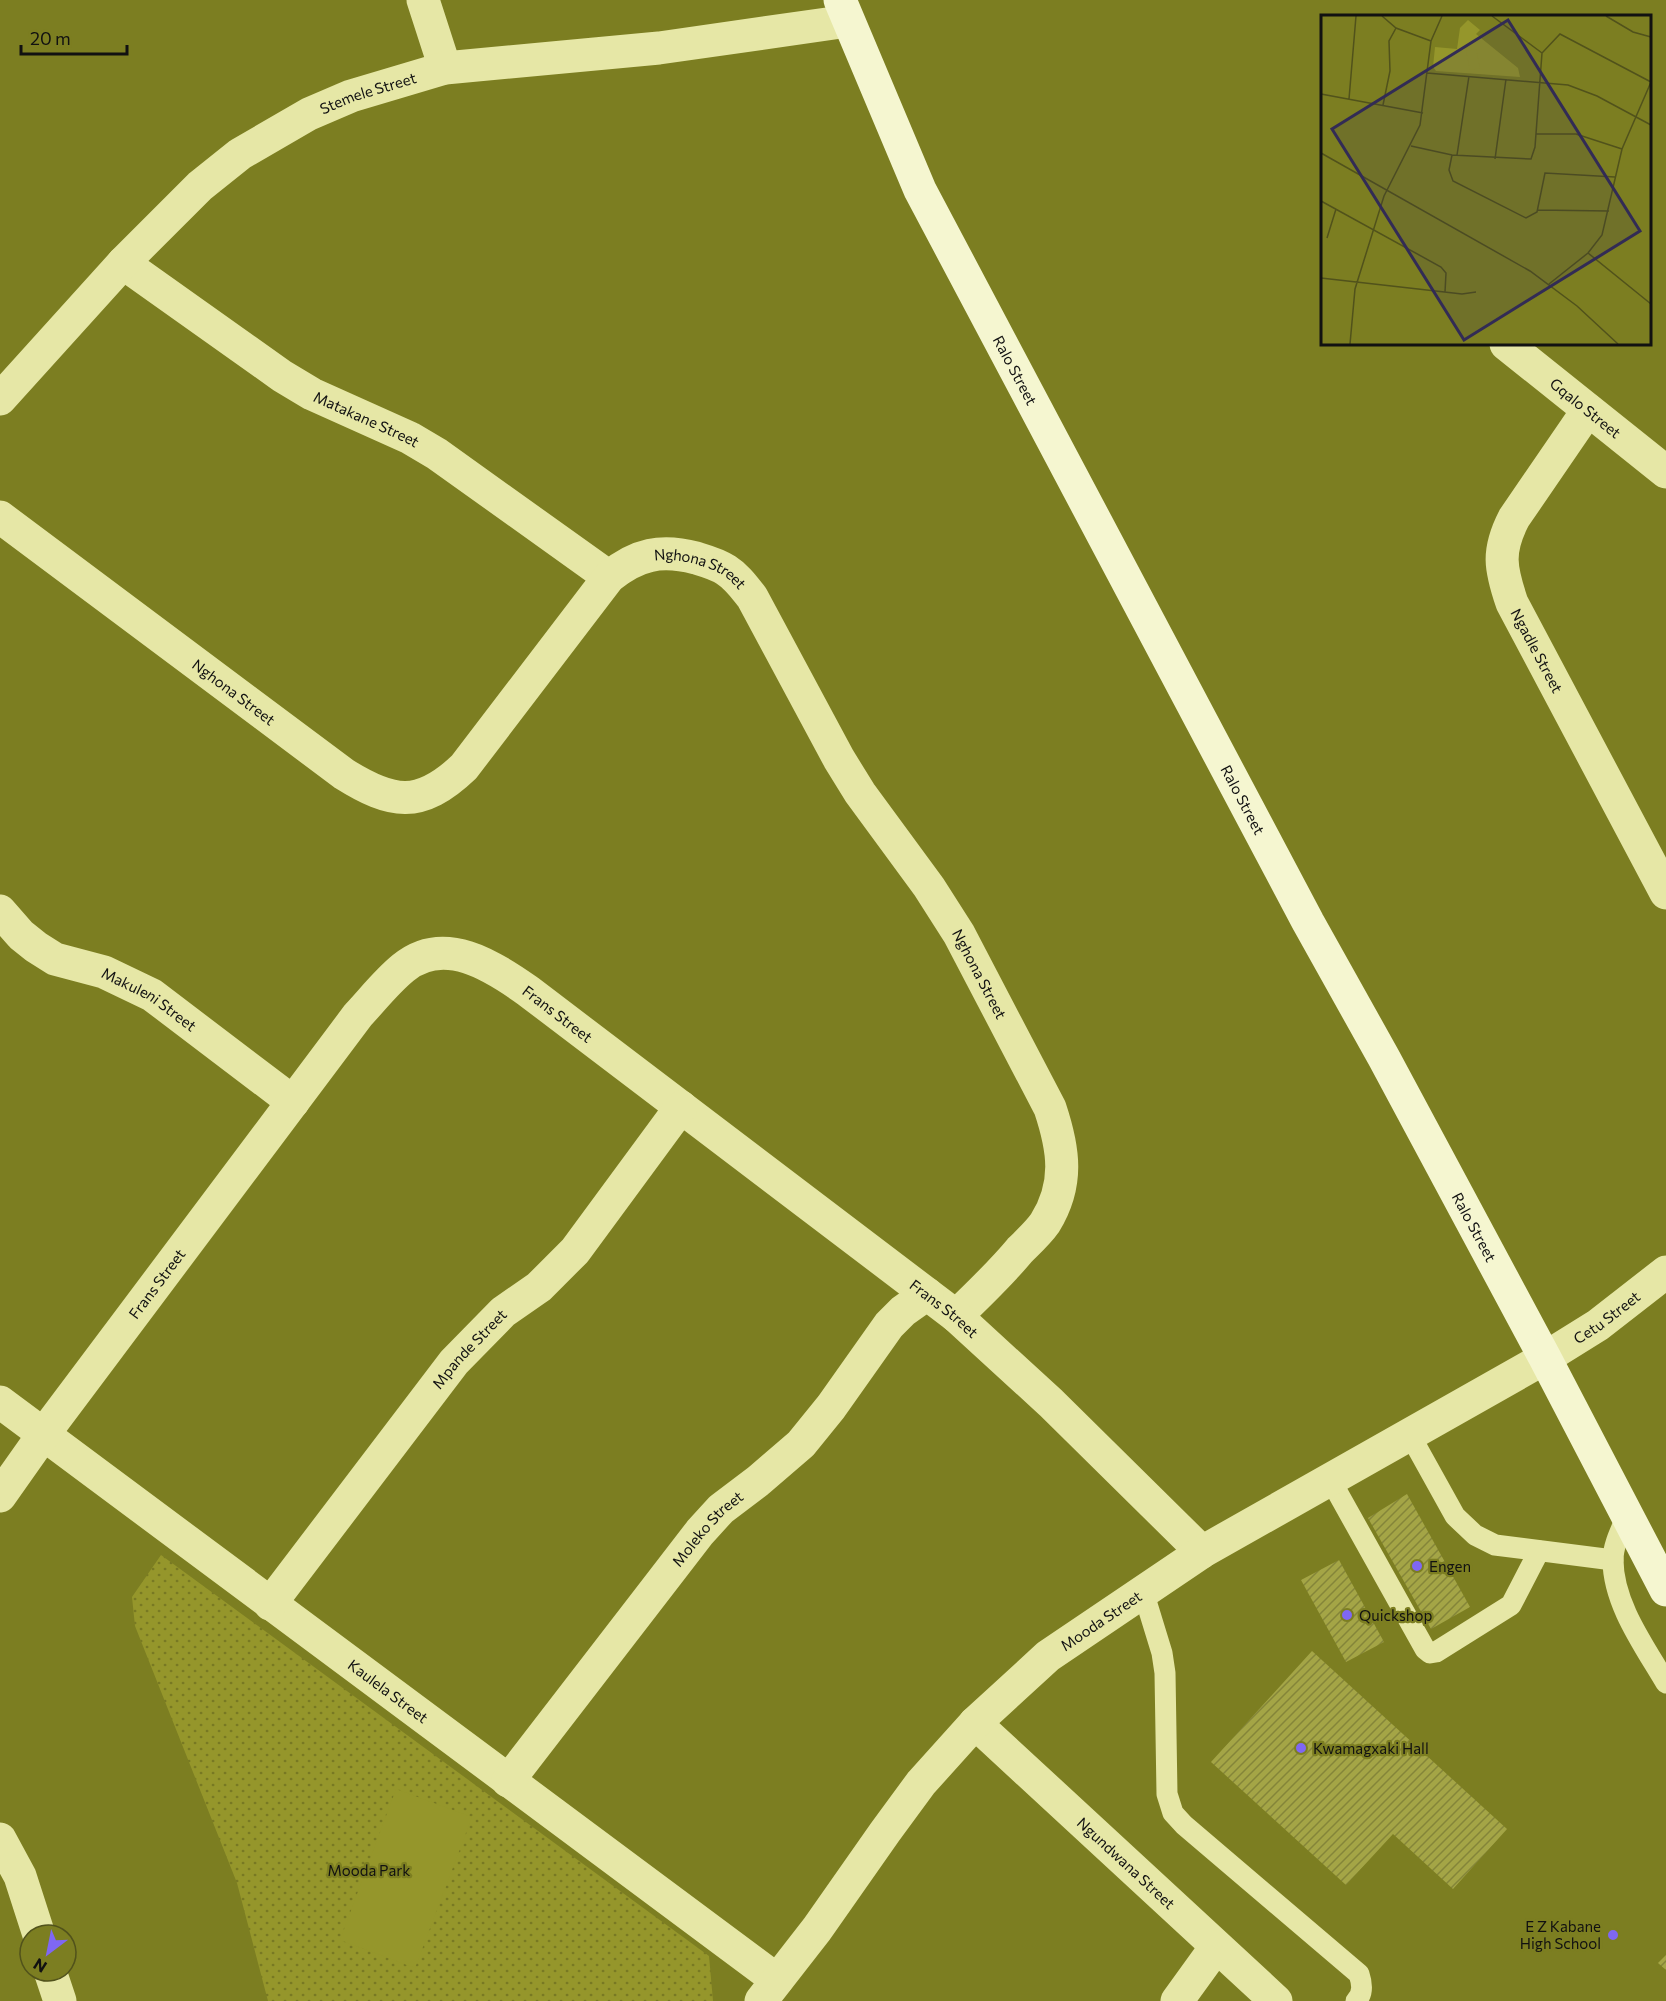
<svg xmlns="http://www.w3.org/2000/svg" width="1666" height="2001" font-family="Commissioner,sans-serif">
<defs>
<pattern id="park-dots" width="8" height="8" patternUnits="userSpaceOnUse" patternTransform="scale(1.5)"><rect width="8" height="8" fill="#95962b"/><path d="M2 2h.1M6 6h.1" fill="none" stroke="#787923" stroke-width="1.8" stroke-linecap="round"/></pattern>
<pattern id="building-hatch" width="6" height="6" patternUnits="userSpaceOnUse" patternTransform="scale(1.5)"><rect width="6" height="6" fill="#a4a546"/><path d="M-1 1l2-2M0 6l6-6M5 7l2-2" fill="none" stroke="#848539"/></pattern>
</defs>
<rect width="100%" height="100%" fill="#7c7e21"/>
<!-- park -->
<polygon fill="url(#park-dots)" points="161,1555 709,1956 713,2001 268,2001 237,1883 135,1626 132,1597"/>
<!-- pitch -->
<polygon fill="#95962b" points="396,1789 472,1817 415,1968 340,1940"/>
<!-- building -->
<g fill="url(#building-hatch)">
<polygon points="1407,1494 1470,1607 1431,1629 1368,1518"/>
<polygon points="1339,1560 1384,1642 1346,1662 1301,1580"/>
<polygon points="1312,1651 1507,1829 1453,1889 1393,1834 1346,1885 1211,1762"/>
<polygon points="1666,1955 1666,1970 1658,1963"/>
</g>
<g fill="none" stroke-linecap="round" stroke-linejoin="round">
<!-- lane -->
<g stroke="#e6e7a6" stroke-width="21">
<polyline points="1410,1435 1455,1516 1475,1535 1495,1545 1613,1560"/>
<polyline points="1330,1479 1425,1649 1430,1653 1436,1652 1511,1605 1539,1551"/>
<path d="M1627,1516C1621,1530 1613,1545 1613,1560C1613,1604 1645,1647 1666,1683"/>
<path d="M1143,1591L1162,1653L1165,1673L1167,1794L1173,1813L1184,1825L1359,1974C1362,1983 1364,1993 1356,2001"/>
</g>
<!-- street -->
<g stroke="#e6e7a6" stroke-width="33">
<polyline points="423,0 445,68"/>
<path id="s1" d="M123,263L282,376L312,394L410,438L437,454L609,577"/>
<path id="s2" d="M1506,344L1666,472"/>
<path id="s3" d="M0,399L123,263L200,186L240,154L309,114L351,96L445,68L659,48L848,21"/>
<path id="s4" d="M1588,410L1514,518C1497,551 1500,568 1512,603L1666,893"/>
<path id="s5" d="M0,517L344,774C392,804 420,809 464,767L609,577C637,554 661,549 696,558C706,561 717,564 726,570C737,577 744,587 752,597L839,759L860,793L929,887L959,934L1050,1108C1064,1150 1069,1184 1045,1223C1038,1233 1028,1242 1020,1250C1000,1274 978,1295 956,1316"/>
<path id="s6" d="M0,911L21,935L36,947L55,959L104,972L152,995L293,1102"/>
<path id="s7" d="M0,1402L777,1980"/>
<path id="s8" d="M0,1496L43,1435L358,1015C373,999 386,982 403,968C444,934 493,966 528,991L956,1316L1051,1403L1202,1552"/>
<path id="s9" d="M270,1604L454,1362L503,1312L539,1287L575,1251L681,1107"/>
<path id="s10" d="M975,1723L1276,2001"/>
<path id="s11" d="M508,1781L700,1532L721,1509L758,1481L801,1444L831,1407L889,1325L903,1311L927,1294"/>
<polyline points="0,1839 20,1876 39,1935"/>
<polyline points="50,1971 60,2001"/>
<path id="s12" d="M761,2001L817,1929L885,1832L921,1783L975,1723L1048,1656L1202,1552L1545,1358L1598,1325L1666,1272"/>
<polyline points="1177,2001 1216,1947"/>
</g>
<!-- secondary -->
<path stroke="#f5f6d0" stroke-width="33" id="s13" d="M840,0L920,190L1308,922L1384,1058L1545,1358L1666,1590"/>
</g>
<!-- markers -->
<g fill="#7f67f3" stroke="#7c7e21" stroke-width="2">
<circle cx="1417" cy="1566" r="6"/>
<circle cx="1347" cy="1615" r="6"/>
<circle cx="1301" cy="1748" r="6"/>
<circle cx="1613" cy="1935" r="6"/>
</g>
<g text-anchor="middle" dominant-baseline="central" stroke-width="4.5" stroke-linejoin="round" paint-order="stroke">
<!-- street labels -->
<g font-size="15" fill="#111" stroke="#7c7e21">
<text stroke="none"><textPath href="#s3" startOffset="486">Stemele Street</textPath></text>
<text stroke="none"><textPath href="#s13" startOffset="410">Ralo Street</textPath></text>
<text stroke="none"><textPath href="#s2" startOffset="102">Gqalo Street</textPath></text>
<text stroke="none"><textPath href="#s1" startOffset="290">Matakane Street</textPath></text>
<text stroke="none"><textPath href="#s5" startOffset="903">Nghona Street</textPath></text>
<text stroke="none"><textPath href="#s4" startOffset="273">Ngadle Street</textPath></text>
<text stroke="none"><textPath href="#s5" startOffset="292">Nghona Street</textPath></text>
<text stroke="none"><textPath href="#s13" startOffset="896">Ralo Street</textPath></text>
<text stroke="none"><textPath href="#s5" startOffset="1407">Nghona Street</textPath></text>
<text stroke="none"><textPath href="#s6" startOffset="177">Makuleni Street</textPath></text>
<text stroke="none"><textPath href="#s8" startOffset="840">Frans Street</textPath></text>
<text stroke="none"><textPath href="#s13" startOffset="1382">Ralo Street</textPath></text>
<text stroke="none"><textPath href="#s8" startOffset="264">Frans Street</textPath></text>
<text stroke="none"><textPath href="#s8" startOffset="1326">Frans Street</textPath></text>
<text stroke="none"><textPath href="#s12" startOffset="1104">Cetu Street</textPath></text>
<text stroke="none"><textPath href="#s9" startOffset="324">Mpande Street</textPath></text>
<text stroke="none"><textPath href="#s11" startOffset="322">Moleko Street</textPath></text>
<text stroke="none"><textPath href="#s12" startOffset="514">Mooda Street</textPath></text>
<text stroke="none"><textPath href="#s7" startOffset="484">Kaulela Street</textPath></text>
<text stroke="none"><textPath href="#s10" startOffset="206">Ngundwana Street</textPath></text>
</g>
<!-- poi labels -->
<g font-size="15" fill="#111" stroke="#7c7e21" text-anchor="start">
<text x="1429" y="1566">Engen</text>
<text x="1359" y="1615">Quickshop</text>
<text x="1313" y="1748">Kwamagxaki Hall</text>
<text x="1601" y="1926" text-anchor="end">E Z Kabane<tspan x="1601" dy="17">High School</tspan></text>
</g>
<!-- park labels -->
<g font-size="15" fill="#111" stroke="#7c7e21">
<text x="369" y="1870">Mooda Park</text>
</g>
</g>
<!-- overview -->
<g transform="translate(1321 15)">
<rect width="330" height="330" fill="#7c7e21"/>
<path d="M147,5L159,15L155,19L197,53L199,62L115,56L112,52L114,32L136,34L139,13Z" fill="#95962b"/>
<path d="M155,34L159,53L149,55L145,36Z" fill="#95962b"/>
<path fill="none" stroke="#51521b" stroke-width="1.5" d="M61,1L75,13L110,26M171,1L221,38M285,1L312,17L330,22M106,58L247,70L276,81L330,110M0,79L102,98M28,84L35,1M62,90L69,56L68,26L75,13M215,119H255L301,134M90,131L131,140L210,144L214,132L221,38L239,19L330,67M0,138L209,256L256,291L297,329M131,140L128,155L132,166L205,203L216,197L224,158L294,162M136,140L148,61M174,144L185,64M0,186L120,252L125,258L124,277M216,195L288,196M6,223L15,194M267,238L330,289M0,263L141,279L155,277M228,269L267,238L281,220L301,134L330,67M29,329L34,274L63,181L99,110L110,26L121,1"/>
<path fill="#322b55" fill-opacity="0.15" stroke="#322b55" stroke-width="3" d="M187,5L319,216L143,325L11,114Z"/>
<rect width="330" height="330" fill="none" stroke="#111" stroke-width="3"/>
</g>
<!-- north arrow -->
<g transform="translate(48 1953) rotate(212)"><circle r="28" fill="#7c7e21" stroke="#51521b" stroke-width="1.5"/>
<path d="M0-4.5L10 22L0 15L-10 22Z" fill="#7f67f3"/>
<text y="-9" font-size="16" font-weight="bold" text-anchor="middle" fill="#111111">N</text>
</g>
<!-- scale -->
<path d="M21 45v9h106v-9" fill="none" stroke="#111111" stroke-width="3"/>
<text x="30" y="45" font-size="18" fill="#111111" stroke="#7c7e21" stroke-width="4.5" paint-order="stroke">20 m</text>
</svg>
